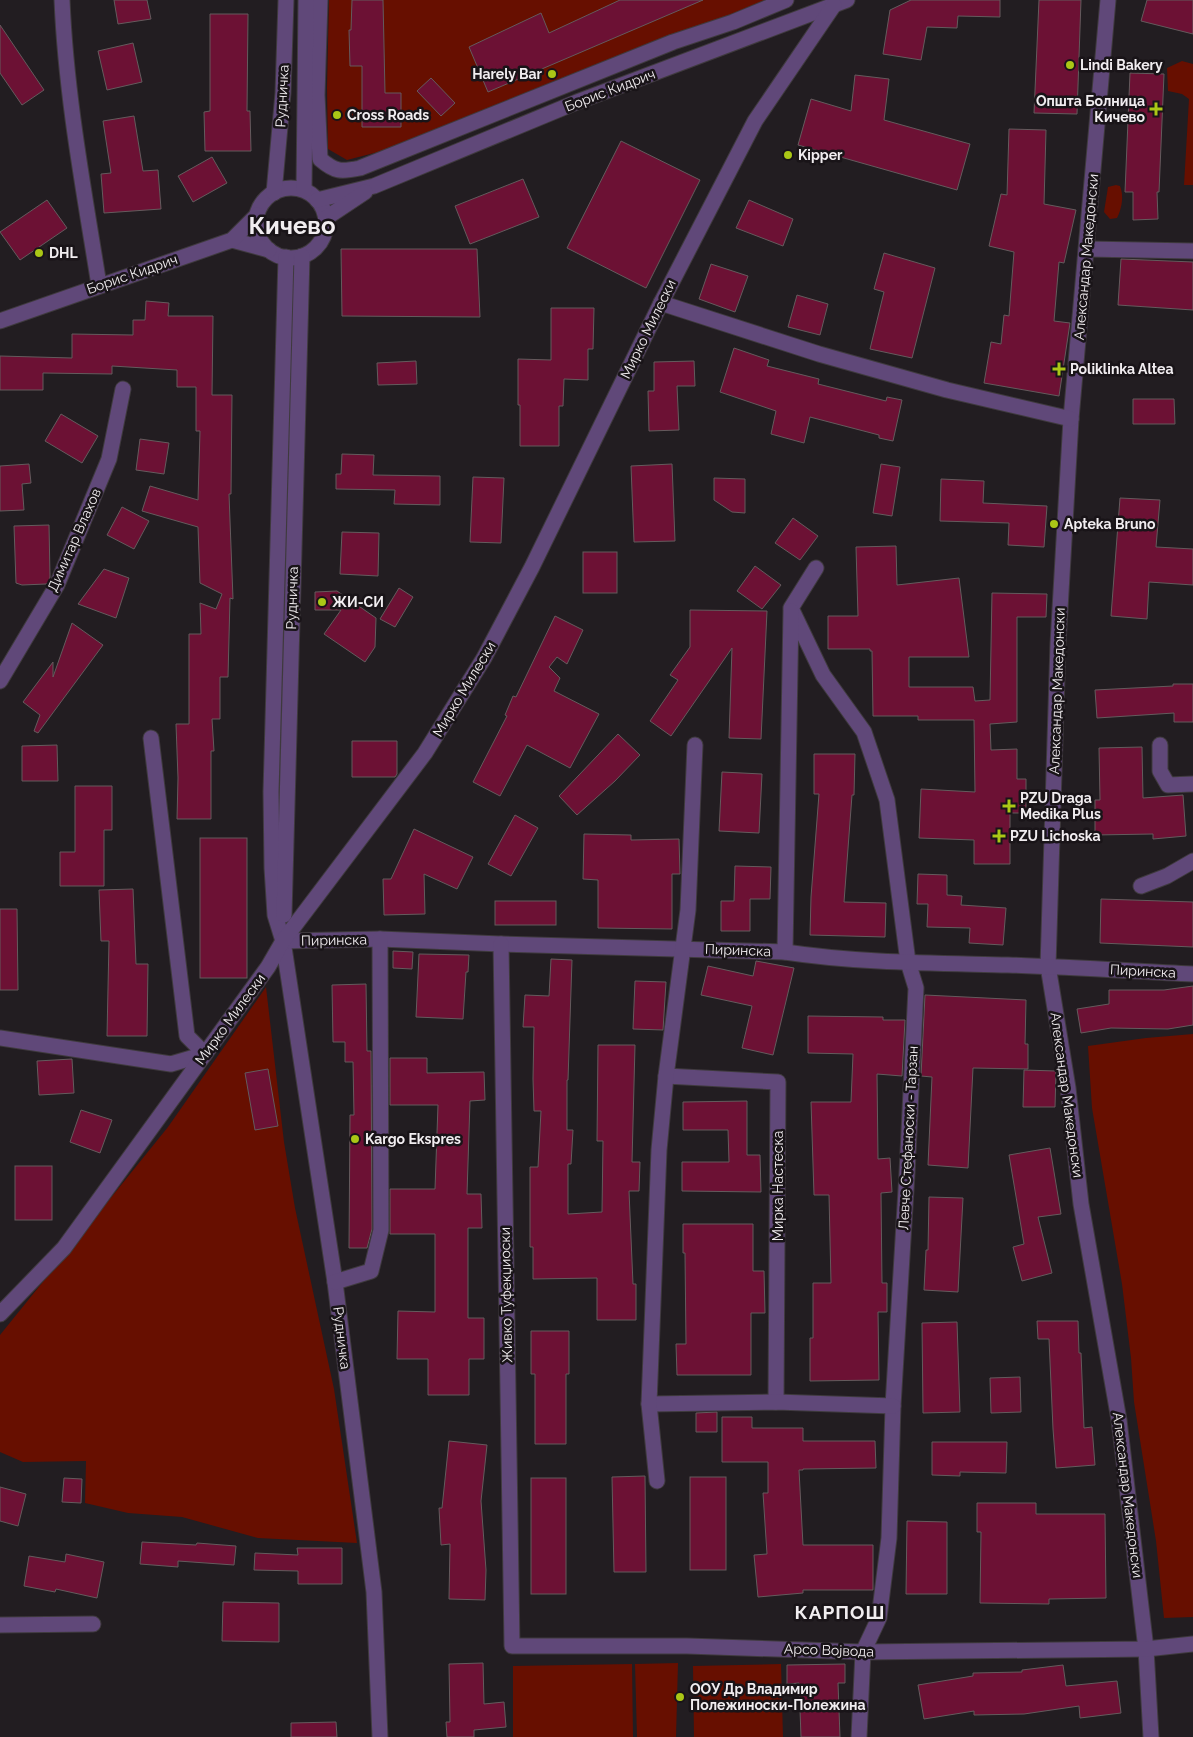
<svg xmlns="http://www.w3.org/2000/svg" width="1193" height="1737" font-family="Raleway,sans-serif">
<rect width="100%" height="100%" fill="#221d21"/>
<!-- green -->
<g fill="#670f00">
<polygon points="329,0 770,0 382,151 347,160 328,149 327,88"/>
<polygon points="1182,61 1193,64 1193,185 1184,185 1189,99 1182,94 1168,91 1167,68"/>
<path d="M1116,185L1120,186C1124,196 1122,208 1117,218L1110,219L1104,212L1108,187Z"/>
<polygon points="266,987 284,1142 295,1208 334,1389 357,1543 258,1538 182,1517 128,1513 85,1503 86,1461 23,1462 0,1452 0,1335 168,1127"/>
<polygon points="1193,1034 1193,1617 1164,1618 1156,1541 1134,1402 1131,1358 1122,1284 1092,1108 1088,1046 1146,1038"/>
<polygon points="678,1663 676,1737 637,1737 635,1664"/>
<polygon points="632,1664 633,1737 513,1737 513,1666"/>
<polygon points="781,1664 783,1737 694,1737 693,1666"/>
</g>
<!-- building -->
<g fill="#6c1134" stroke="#645b5d">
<polygon points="114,0 147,0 151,19 118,24"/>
<polygon points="352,0 383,0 385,93 401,93 401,127 362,127 362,66 350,66 349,30 351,30"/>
<polygon points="620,0 703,0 488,92 469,47 541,13 549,33"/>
<polygon points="911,0 1000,0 1000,17 958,16 957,28 927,27 921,60 883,54 890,10"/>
<polygon points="1039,0 1081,0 1077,114 1034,113"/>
<polygon points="1147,0 1193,0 1193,34 1141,21"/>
<polygon points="210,14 248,14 247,111 250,111 251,151 205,151 204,112 210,111"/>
<polygon points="0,25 44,90 22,105 0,73"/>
<polygon points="133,43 142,82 107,90 98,51"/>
<polygon points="1130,73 1164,74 1159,192 1157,192 1158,219 1133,220 1133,192 1125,192"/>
<polygon points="855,75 889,79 884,120 970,144 957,190 798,145 811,99 851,111"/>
<polygon points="431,78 455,103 441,116 417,91"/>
<polygon points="134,116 143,171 158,170 161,209 104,213 101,174 111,173 103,121"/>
<polygon points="1009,129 1046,130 1044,204 1076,210 1064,263 1059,262 1054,321 1070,323 1059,396 984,383 991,342 1001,344 1004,315 1009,316 1014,252 989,246 1001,194 1007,195"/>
<polygon points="621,141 700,180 646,288 567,248"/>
<polygon points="212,157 227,183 193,202 178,176"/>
<polygon points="523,179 539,217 470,244 455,206"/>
<polygon points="47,200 67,228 20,260 0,232"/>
<polygon points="749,200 793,219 783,246 736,228"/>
<polygon points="341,249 477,249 480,317 342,316"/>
<polygon points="884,253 935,268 912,358 870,349 884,292 874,289"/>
<polygon points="1121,259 1193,262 1193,310 1118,305"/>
<polygon points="711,264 748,276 735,312 699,299"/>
<polygon points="797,295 828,304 820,335 788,327"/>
<polygon points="146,301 169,303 168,316 213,316 212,395 232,395 231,494 229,494 233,599 230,598 228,677 220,677 220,719 212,719 214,751 211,751 211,819 177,819 178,778 176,724 189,724 189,634 201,634 200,603 216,609 222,594 200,583 198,527 142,511 150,486 198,500 200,431 196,431 196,387 177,387 177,370 112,366 112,374 43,373 43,390 0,390 0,356 72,358 72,334 133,335 133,320 145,320"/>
<polygon points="551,308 594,308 593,349 588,349 588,380 564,379 563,406 559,406 559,446 520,446 520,405 518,405 518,359 551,360"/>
<polygon points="734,348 769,360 767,366 819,379 818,384 886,401 887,397 902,400 893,441 879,438 879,435 810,417 804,443 771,434 776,411 720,392"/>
<polygon points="416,361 417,384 378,385 377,363"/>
<polygon points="694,361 695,386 677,386 679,430 649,431 648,391 654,391 654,362"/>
<polygon points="1133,399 1174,399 1175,424 1133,424"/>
<polygon points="61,414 98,436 82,463 45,441"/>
<polygon points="140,439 169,443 164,474 136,470"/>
<polygon points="342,454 374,455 373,475 440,476 440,505 394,504 395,490 336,489 336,474 341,474"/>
<polygon points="29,464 31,483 22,484 24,510 0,511 0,466"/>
<polygon points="672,464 675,541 634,542 631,466"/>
<polygon points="881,464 900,467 892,516 873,513"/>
<polygon points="473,477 504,478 501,543 470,542"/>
<polygon points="714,478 745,479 745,513 732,512 714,500"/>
<polygon points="941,479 984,481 983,503 1047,506 1044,547 1008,545 1009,523 940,521"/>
<polygon points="1120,498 1160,500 1156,547 1193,549 1193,585 1149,582 1147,619 1111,616"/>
<polygon points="122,507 149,521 134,549 107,535"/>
<polygon points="793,518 818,536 800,560 775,543"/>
<polygon points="49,525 50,577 49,581 46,584 22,585 16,583 14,526"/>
<polygon points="342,532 379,533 378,576 340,574"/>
<polygon points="896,546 897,585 959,578 969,657 909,657 909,687 973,687 975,701 990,700 992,593 1047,594 1046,617 1017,617 1017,722 990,724 991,750 1017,749 1017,779 1026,779 1026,813 1010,813 1010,864 974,864 974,840 919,838 921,789 975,792 974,720 918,720 918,716 873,716 872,651 870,651 870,649 828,649 828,616 858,616 856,547"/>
<rect x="583" y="552" width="34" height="41"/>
<polygon points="755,566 781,585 762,609 737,591"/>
<polygon points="104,569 129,578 116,618 78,604"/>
<polygon points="399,588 413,597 395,627 380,619"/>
<polygon points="337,591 376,618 375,647 365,662 324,634 341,610 315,610 315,592"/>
<polygon points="690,610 767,611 761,739 729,738 732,648 671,736 650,721 678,680 670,675 690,647"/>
<polygon points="555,616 583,630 567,664 557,657 549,667 560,678 554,691 599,714 570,768 527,745 500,796 473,782 507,716 505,715 513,696 516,697"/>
<polygon points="72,623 103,645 38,733 34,731 40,715 23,702 53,662 53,677"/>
<polygon points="1173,684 1193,684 1193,722 1174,722 1174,713 1097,718 1095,690 1173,686"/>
<polygon points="618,734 640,755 615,781 577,815 559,796"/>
<polygon points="352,741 397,741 397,774 395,777 352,777"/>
<polygon points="57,745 58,781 22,781 22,746"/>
<polygon points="1142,747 1143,798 1183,795 1186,836 1153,839 1153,834 1095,835 1095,800 1100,800 1099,748"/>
<polygon points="814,754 855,754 854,795 852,795 844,902 886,903 885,937 810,935 811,897 819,794 814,794"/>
<polygon points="722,772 762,774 759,833 719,831"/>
<polygon points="75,786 112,786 112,830 104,830 104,886 60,886 60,852 75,852"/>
<polygon points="515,815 538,828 511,876 488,864"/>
<polygon points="414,829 473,857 457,889 424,874 425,914 384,915 383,879 391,879"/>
<polygon points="584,834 631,835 631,840 679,839 680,874 672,874 672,929 598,928 598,880 583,879"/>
<rect x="200" y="838" width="47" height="140"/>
<polygon points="735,866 771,867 770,899 750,899 750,931 721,931 721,901 734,901"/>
<polygon points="918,874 947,875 947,895 962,896 961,905 1006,908 1003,945 969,943 970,928 927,927 928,904 917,904"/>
<polygon points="133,889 136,964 148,964 147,1036 107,1036 109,941 101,941 99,890"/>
<polygon points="1101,899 1193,902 1193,947 1100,943"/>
<rect x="495" y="901" width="61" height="24"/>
<polygon points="0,909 17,909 18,990 0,990"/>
<polygon points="393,951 413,952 412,969 393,968"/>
<polygon points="419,954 469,955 468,972 466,972 463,1019 416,1017"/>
<polygon points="551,959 572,960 568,1080 567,1080 567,1130 573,1130 571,1164 568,1164 568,1214 602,1212 603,1141 597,1141 598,1045 635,1045 632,1162 640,1162 639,1191 629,1191 633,1284 636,1284 636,1320 597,1320 597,1278 533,1279 533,1247 530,1247 530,1167 538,1167 541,1111 534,1111 533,1079 534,1027 523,1027 525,995 549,996"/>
<polygon points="756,961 794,968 773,1055 742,1048 752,1006 701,995 708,966 753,976"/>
<polygon points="635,981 666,982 663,1030 633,1029"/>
<polygon points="366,984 367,1051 371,1051 372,1229 367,1248 349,1248 350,1115 354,1115 353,1062 345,1062 345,1042 333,1042 332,985"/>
<polygon points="1193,986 1193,1025 1168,1029 1111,1028 1081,1033 1077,1009 1109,1004 1109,990 1164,990"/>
<polygon points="925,995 1026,1000 1025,1044 1028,1044 1028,1069 973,1068 968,1168 928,1165 932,1077 921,1076"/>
<polygon points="808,1016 883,1017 883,1020 905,1020 902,1076 877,1074 878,1159 890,1158 892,1192 881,1193 882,1283 887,1283 887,1312 878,1312 879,1380 810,1381 810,1338 813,1338 813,1283 831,1283 829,1195 814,1195 811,1102 851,1102 853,1054 808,1053"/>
<polygon points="390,1058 427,1058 427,1073 484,1072 485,1100 470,1101 467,1194 481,1194 482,1228 468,1228 468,1318 484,1318 484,1359 469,1359 469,1395 428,1395 428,1359 397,1359 398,1311 435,1312 435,1234 390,1234 390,1189 435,1189 438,1105 390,1105"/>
<polygon points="72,1059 74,1093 39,1095 37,1061"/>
<polygon points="268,1069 278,1126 255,1130 245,1073"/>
<polygon points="1024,1070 1056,1071 1055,1107 1023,1107"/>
<polygon points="747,1101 747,1155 760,1155 761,1192 682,1191 682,1162 729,1162 728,1130 683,1130 683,1102"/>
<polygon points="81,1110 112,1120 100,1153 70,1142"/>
<polygon points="1050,1148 1061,1214 1038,1217 1052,1273 1022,1281 1013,1247 1024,1244 1009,1155"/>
<rect x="15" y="1166" width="37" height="54"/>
<polygon points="929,1197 963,1198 958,1292 924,1290 926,1250 928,1250"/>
<polygon points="683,1224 753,1224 753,1271 764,1271 765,1313 751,1313 751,1375 677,1375 676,1344 686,1344 685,1253 683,1253"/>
<polygon points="1037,1321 1078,1321 1079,1353 1081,1353 1084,1428 1092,1427 1095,1465 1056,1468 1053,1429 1049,1339 1038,1339"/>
<polygon points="957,1322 960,1412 923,1413 922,1323"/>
<polygon points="531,1331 569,1331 569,1374 566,1374 566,1444 535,1444 535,1374 531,1374"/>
<polygon points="1020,1377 1021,1412 991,1413 990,1378"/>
<polygon points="717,1412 717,1432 696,1432 696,1413"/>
<polygon points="722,1417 752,1417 752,1428 803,1428 803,1441 875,1441 876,1468 803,1469 803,1470 799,1470 803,1545 873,1545 873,1590 803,1590 803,1593 758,1597 754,1555 767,1554 763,1493 768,1493 768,1462 722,1462"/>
<polygon points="449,1441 487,1445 481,1501 486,1570 485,1600 449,1599 450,1544 441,1545 439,1508 442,1508"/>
<polygon points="932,1442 1007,1442 1006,1473 960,1472 960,1476 932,1475"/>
<polygon points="645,1476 646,1572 614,1572 612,1477"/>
<rect x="690" y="1477" width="36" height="93"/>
<polygon points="64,1478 82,1479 81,1503 62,1502"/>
<rect x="531" y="1478" width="35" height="116"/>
<polygon points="0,1487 26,1494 18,1526 0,1521"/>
<polygon points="977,1503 1036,1503 1036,1514 1105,1514 1106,1598 1049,1599 1049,1604 980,1603 981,1532 977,1532"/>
<polygon points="907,1521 947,1522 947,1594 906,1594"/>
<polygon points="142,1542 196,1545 197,1543 236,1546 234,1565 178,1561 178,1567 140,1564"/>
<polygon points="297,1548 342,1548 342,1584 298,1584 298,1571 254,1570 255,1553 298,1555"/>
<polygon points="66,1554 104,1562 97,1598 56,1589 55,1592 24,1586 29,1556 65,1562"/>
<polygon points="223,1602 279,1603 279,1642 222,1641"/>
<polygon points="483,1663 484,1704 504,1702 506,1727 474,1730 474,1737 447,1737 446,1722 450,1722 449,1664"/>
<polygon points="845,1664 845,1683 838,1683 840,1737 801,1737 799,1683 787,1684 787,1665"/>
<polygon points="1063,1665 1066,1686 1117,1681 1121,1713 1080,1718 1079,1706 1024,1714 974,1715 974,1711 924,1719 918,1685 973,1676 973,1673 1022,1672 1022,1670"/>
<polygon points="336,1722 337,1737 291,1737 291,1723"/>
</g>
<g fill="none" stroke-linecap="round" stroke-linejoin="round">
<defs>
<g id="minor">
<path d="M62,0C66,96 84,191 99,285"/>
<path d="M320,0L317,95L320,159C335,172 341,172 360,168L673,42L733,22L786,0"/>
<polyline points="1108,0 1071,419 1058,644 1048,966 1068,1088 1081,1204 1119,1420 1146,1649 1151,1737"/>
<circle cx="291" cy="223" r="35"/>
<polyline points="304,190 306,0"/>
<polyline points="274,193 283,93 286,0"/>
<polyline points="317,200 374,186 577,102 847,0"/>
<polyline points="326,218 365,192"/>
<polyline points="232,240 269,250"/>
<polyline points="1087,249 1193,251"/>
<polyline points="286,257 271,792 272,868 275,915 283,941 335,1282 374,1592 380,1737"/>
<polyline points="661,303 819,354 947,390 1071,419"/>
<polyline points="0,321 232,240 257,215"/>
<polyline points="816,568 791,608 823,675 864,732 887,800 908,962 916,988 907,1173 893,1406 889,1538 879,1618 863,1652 859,1737"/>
<polyline points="0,681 57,585 109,459 123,389"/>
<polyline points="1160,745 1160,771 1168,785 1193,784"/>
<polyline points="1141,886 1167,876 1193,861"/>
<polyline points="284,915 302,256"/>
<path d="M283,941L380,939L501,944L785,952C858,963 933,963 1008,965C1069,967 1131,971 1193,974"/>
<polyline points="501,944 512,1646 687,1646 863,1652 1146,1649 1193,1644"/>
<polyline points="785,952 791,611"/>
<polyline points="0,1038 171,1064 205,1054 187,1036 151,738"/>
<polyline points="666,1076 778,1082 776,1402"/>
<polyline points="335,1282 371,1271 381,1230 380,939"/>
<polyline points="0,1314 64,1248 268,967 283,941 425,753 484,658 532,567 661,303 755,121 834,5"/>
<polyline points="649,1404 776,1402 893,1406"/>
<polyline points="657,1481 649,1404 659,1150 666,1076 688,910 695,745"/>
<polyline points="0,1625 93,1624"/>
</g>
</defs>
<!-- minor casing -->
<use href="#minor" stroke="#3f3a3e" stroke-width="17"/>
<!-- minor -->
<use href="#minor" stroke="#604879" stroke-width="15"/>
</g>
<!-- markers -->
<g fill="#abc716" stroke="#191418" stroke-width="2">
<circle cx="1070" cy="65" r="5"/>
<circle cx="552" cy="74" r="5"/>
<path d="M1153.5 101.5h5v5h5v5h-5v5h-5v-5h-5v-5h5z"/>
<circle cx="337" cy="115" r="5"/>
<circle cx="788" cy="155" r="5"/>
<circle cx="39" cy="253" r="5"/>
<path d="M1056.5 361.5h5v5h5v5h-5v5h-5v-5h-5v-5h5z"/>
<circle cx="1054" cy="524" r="5"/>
<circle cx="322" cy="602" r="5"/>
<path d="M1006.5 798.5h5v5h5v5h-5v5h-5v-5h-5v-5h5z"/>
<path d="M996.5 828.5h5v5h5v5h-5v5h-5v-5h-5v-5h5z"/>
<circle cx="355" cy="1139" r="5"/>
<circle cx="680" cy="1697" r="5"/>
</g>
<g text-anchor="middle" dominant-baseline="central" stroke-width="5" stroke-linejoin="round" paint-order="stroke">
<!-- poi labels -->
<g font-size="14" font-weight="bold" fill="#f1edf0" stroke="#191418" text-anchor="start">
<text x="1080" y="65">Lindi Bakery</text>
<text x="542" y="74" text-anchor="end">Harely Bar</text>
<text x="1145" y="101" text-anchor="end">Општа Болница<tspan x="1145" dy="16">Кичево</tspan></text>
<text x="347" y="115">Cross Roads</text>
<text x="798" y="155">Kipper</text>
<text x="49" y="253">DHL</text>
<text x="1070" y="369">Poliklinka Altea</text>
<text x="1064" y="524">Apteka Bruno</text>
<text x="332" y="602">ЖИ-СИ</text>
<text x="1020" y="798">PZU Draga<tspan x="1020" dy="16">Medika Plus</tspan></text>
<text x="1010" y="836">PZU Lichoska</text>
<text x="365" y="1139">Kargo Ekspres</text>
<text x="690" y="1689">ООУ Др Владимир<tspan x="690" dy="16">Полежиноски-Полежина</tspan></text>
</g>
<!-- street labels -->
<g font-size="14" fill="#f1edf0" stroke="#191418">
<text transform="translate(610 90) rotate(-21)">Борис Кидрич</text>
<text transform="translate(282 96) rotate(-87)">Рудничка</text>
<text transform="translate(1086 257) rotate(-85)">Александар Македонски</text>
<text transform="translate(132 274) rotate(-19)">Борис Кидрич</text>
<text transform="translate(648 329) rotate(-64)">Мирко Милески</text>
<text transform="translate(74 540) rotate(-66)">Димитар Влахов</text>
<text transform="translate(292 598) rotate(-88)">Рудничка</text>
<text transform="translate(464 689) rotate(-59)">Мирко Милески</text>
<text transform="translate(1057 691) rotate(-88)">Александар Македонски</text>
<text transform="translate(334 940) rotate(-1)">Пиринска</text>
<text transform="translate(738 950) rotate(2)">Пиринска</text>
<text transform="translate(1143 971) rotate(3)">Пиринска</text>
<text transform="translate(230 1019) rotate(-54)">Мирко Милески</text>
<text transform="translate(1067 1095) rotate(82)">Александар Македонски</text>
<text transform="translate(908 1138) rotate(-87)">Левче Стефаноски - Тарзан</text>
<text transform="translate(778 1186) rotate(-90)">Мирка Настеска</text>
<text transform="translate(506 1295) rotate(-91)">Живко Туфекџиоски</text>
<text transform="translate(342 1338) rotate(83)">Рудничка</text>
<text transform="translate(1128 1495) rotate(83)">Александар Македонски</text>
<text transform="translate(829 1650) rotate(2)">Арсо Војвода</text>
</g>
<!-- district labels -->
<g font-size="19" font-weight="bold" letter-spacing="1" fill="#f1edf0" stroke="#191418">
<text x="840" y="1612">КАРПОШ</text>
</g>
<!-- town labels -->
<g font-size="24" font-weight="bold" fill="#f1edf0" stroke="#191418">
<text x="292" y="225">Кичево</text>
</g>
</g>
</svg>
